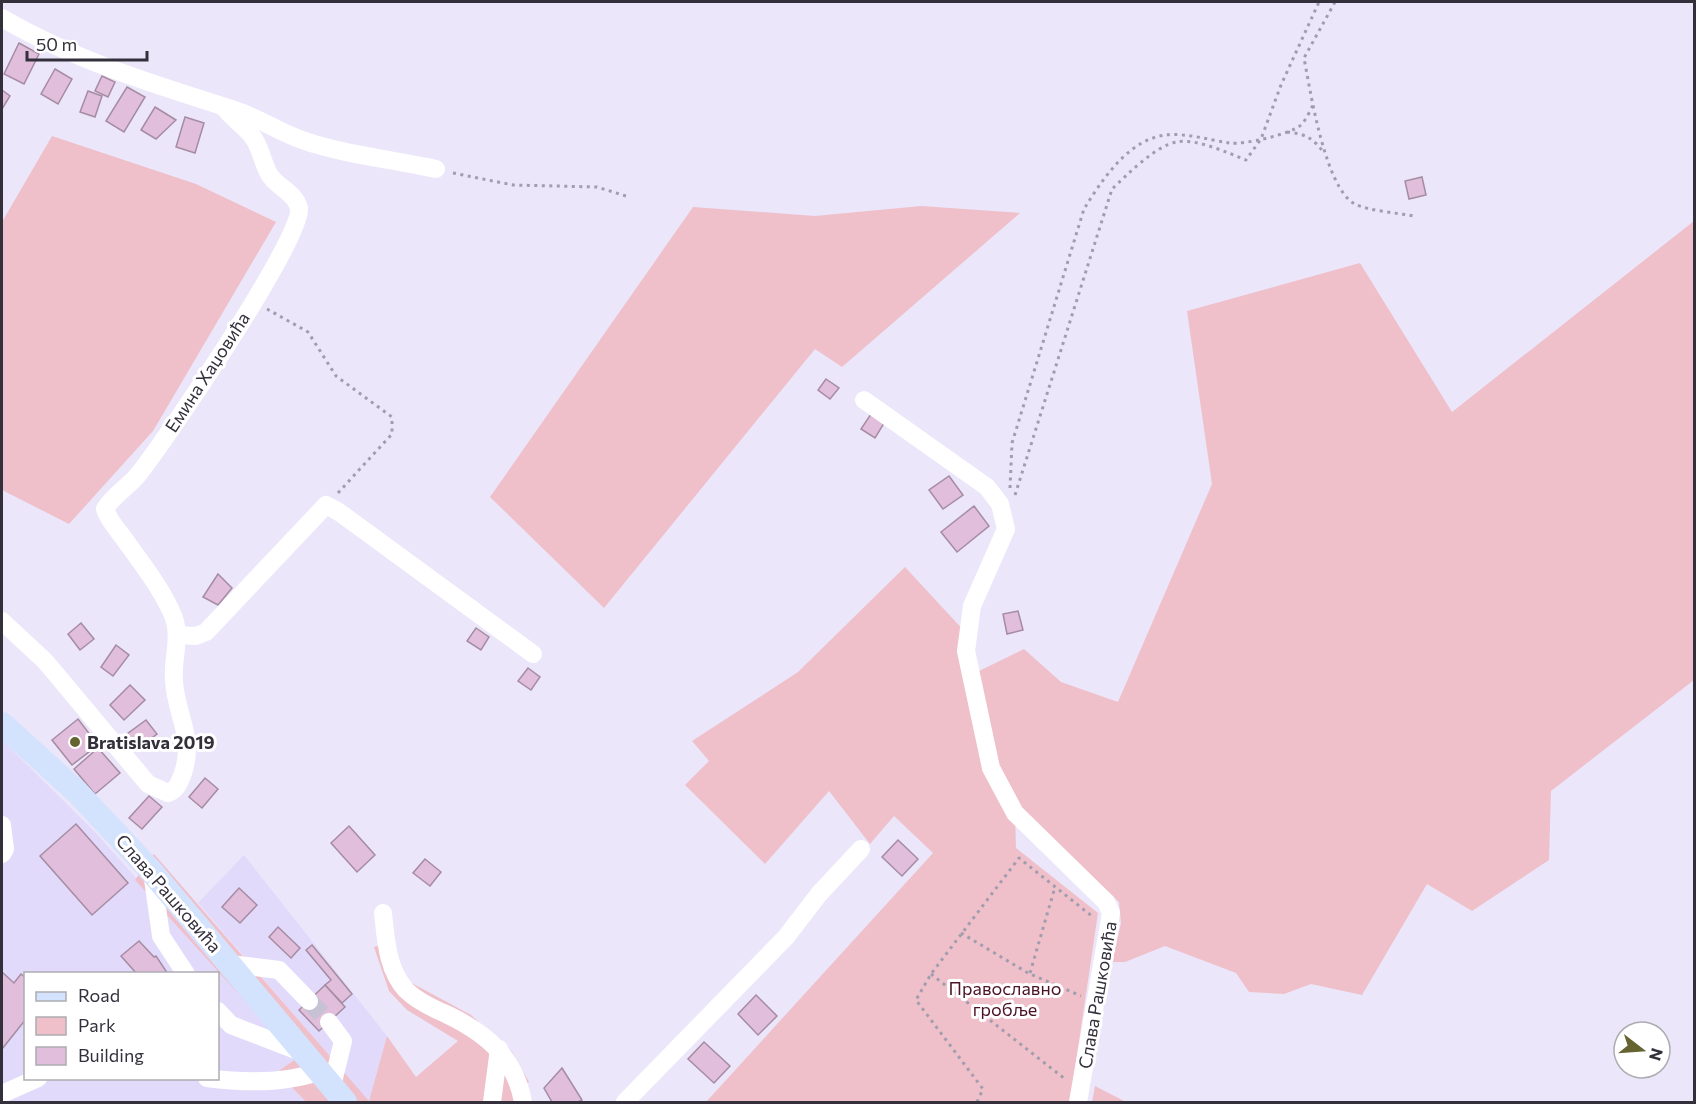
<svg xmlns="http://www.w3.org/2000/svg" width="1696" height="1104" font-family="Commissioner,sans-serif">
<rect width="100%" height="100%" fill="#ebe6fa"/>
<!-- built -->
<g fill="#e2dafa" fill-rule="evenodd">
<path d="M2,740L95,832L297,1058L277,1072L306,1102H2ZM26,974H218V1078H26Z"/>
<polygon points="244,855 387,1036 369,1102 198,903"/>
</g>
<!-- green -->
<g fill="#efc0ca">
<polygon points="52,136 196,184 276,222 153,431 69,524 2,490 2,222"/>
<polygon points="921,206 1020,213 842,367 815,349 604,608 490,497 693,207 815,216"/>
<polygon points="1694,221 1694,680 1551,791 1549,860 1472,911 1427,884 1362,995 1311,984 1284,994 1249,992 1236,973 1165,946 1125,962 1112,962 1121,923 1119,902 1021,810 999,771 975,673 1024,649 1061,682 1118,702 1212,484 1187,311 1360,263 1452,412"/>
<polygon points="905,567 967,634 970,676 1015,813 1016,848 1098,913 1070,1102 706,1102 933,853 894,816 870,844 829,791 765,864 685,785 709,761 692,741 798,672"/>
<polygon points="154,854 369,1101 387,1036 416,1077 458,1041 407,1010 389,991 374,947 391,943 398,965 408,981 471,1015 512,1052 529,1082 517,1090 515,1102 306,1102 277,1072 297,1058 135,880"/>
<polygon points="1095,1086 1126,1102 1092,1102"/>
</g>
<!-- building -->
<g fill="#e0bedc" stroke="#a68ca3" stroke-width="1.5">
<polygon points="19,43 39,54 24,84 4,74"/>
<polygon points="55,69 72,79 58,104 41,94"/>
<polygon points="102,76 115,82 108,97 95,91"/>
<polygon points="127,87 145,97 124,132 106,121"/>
<polygon points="2,90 10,96 2,109"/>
<polygon points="88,91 102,96 95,117 80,112"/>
<polygon points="155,107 176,120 156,139 141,130"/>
<polygon points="185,117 204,123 195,153 176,147"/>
<polygon points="1422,177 1426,195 1409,199 1405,181"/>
<polygon points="826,379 839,388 830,399 818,390"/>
<polygon points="873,411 886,420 875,438 861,429"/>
<polygon points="949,476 963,495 943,509 929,490"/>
<polygon points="974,506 989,526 957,552 941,532"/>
<polygon points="218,574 232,588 218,605 203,597"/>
<polygon points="1018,611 1023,630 1007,634 1003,614"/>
<polygon points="81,623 94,639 80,650 68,634"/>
<polygon points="476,628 489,637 481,650 467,641"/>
<polygon points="116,645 129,655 113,676 101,667"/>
<polygon points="528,668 540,677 531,690 518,681"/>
<polygon points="130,685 145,700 124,720 110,705"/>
<polygon points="78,719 98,745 72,765 52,740"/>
<polygon points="146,720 157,734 138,748 127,734"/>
<polygon points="98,748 120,773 95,794 74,769"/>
<polygon points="205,778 218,789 202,808 189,797"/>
<polygon points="149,796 162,807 142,829 129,818"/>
<polygon points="76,824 128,883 92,915 40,856"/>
<polygon points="349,826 375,855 357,872 331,843"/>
<polygon points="898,840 918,859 902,876 882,857"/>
<polygon points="425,859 441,872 430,886 413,873"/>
<polygon points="239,888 257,905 240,923 222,907"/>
<polygon points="278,927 300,948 291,958 269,937"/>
<polygon points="139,941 154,957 156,956 168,974 137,974 121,956"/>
<polygon points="312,945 352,994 342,1003 325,985 331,980 306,950"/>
<polygon points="2,972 14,983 21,974 26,978 26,1019 2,1049"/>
<polygon points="325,985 345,1007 319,1031 299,1010"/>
<polygon points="756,995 777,1016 758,1035 738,1014"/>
<polygon points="704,1042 730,1066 714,1083 688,1059"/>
<polygon points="562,1068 582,1100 578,1102 552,1102 544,1088"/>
</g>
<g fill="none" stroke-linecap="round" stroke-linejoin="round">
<!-- minor-tunnel -->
<polyline stroke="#c6c2d4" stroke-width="18" stroke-dasharray="18 9" stroke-linecap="butt" points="309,1001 329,1022"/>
<!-- path -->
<g stroke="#a29dae" stroke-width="3" stroke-dasharray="3 4.5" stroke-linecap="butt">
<path d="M1335,2L1304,58C1310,89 1325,189 1355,204C1369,211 1398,213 1414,216"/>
<path d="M1287,132C1306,134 1313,138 1324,153"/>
<polyline points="453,173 513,185 597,187 626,196"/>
<polyline points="267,309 308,332 336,376 392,417 392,434 337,494"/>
<path d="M1010,488L1012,443L1084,209C1100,183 1123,148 1153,138C1176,129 1207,140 1230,143C1244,145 1291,134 1301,125C1306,120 1310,111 1313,105"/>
<path d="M1015,495L1112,189C1127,175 1156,145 1177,142C1196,138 1228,153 1246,160L1261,139L1281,85L1319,2"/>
<polyline points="961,933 1028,973 1081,996"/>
<polyline points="1030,973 1055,887"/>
<polyline points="931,974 1065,1079"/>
<polyline points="977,1102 983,1089 916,1000 931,974 1019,858 1093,917"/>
</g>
<!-- minor -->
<g stroke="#fff" stroke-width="18">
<path d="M2,18C74,60 155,85 235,110C259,118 279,132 302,140C345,155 392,159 436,169"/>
<polyline points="864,400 987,487 1000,504 1006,529 972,606 966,651 991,768 1015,813 1106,902 1111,913 1078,1102"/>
<path d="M2,621L45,661L148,784L168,793C177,790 179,783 182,776C196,738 176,716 174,681C172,660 181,639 174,618C163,590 142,564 125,540C118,530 108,520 105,509C113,495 127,488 137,476C162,446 305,235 299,208C295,192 276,187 269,174C262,162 261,147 252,136C244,125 232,119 224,107"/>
<polyline points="177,635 196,636 206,632 326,505 339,512 533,654"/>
<polyline points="2,825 5,849 2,854"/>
<polyline points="152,872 161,936 186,974"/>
<path d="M383,913C386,940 387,969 406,990C417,1001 432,1008 446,1014C486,1033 515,1057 523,1102"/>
<polyline points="230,964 279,970 309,1001"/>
<polyline points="218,1011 231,1025 304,1053"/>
<polyline points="329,1022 343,1041 332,1086"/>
<path d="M207,1078C245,1083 285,1084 321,1071"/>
<polyline points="2,1094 38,1078"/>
<polyline points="492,1102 499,1049"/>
<polyline points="625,1102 786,937 819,894 861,849"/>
</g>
<!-- major -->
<polyline stroke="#d3e2fd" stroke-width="24" points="2,724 77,792 152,872 345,1102"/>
</g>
<!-- markers -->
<circle fill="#65632f" stroke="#fff" stroke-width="2" cx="75" cy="742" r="6"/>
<g text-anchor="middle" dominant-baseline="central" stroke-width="6" stroke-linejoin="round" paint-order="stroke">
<!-- street labels -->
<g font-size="18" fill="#33303c" stroke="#fff">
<text transform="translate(207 372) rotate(-57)">Емина Хаџовића</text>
<text transform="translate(169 893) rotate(49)">Слава Рашковића</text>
<text transform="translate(1097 995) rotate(-80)">Слава Рашковића</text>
</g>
<!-- poi labels -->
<g font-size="18" font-weight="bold" fill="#33303c" stroke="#fff" text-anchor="start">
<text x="87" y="742">Bratislava 2019</text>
</g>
<!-- park labels -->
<g font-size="18" fill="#4b1325" stroke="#fff">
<text x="1005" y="988">Православно<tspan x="1005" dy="21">гробље</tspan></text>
</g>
</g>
<!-- border -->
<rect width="1696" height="1104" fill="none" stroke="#33303c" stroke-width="6"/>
<!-- legend -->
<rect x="24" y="972" width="195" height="108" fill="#ffffff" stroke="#adacb1" stroke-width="1.5"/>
<rect x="36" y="992" width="30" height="9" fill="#d3e2fd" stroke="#adacb1" stroke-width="1.5"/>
<text x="78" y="1002" font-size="18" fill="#33303c">Road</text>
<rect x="36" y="1017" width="30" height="18" fill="#efc0ca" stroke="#adacb1" stroke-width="1.5"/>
<text x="78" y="1032" font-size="18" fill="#33303c">Park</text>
<rect x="36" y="1047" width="30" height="18" fill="#e0bedc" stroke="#adacb1" stroke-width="1.5"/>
<text x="78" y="1062" font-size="18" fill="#33303c">Building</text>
<!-- north arrow -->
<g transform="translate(1642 1050) rotate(107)"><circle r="28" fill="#ffffff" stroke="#adacb1" stroke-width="1.5"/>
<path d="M0-4.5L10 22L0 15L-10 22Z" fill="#65632f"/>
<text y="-9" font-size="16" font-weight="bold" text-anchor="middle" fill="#33303c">N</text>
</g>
<!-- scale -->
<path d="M27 51v9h120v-9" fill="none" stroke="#33303c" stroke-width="3"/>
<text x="36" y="51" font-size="18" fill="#33303c" stroke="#ffffff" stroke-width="4.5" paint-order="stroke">50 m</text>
</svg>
